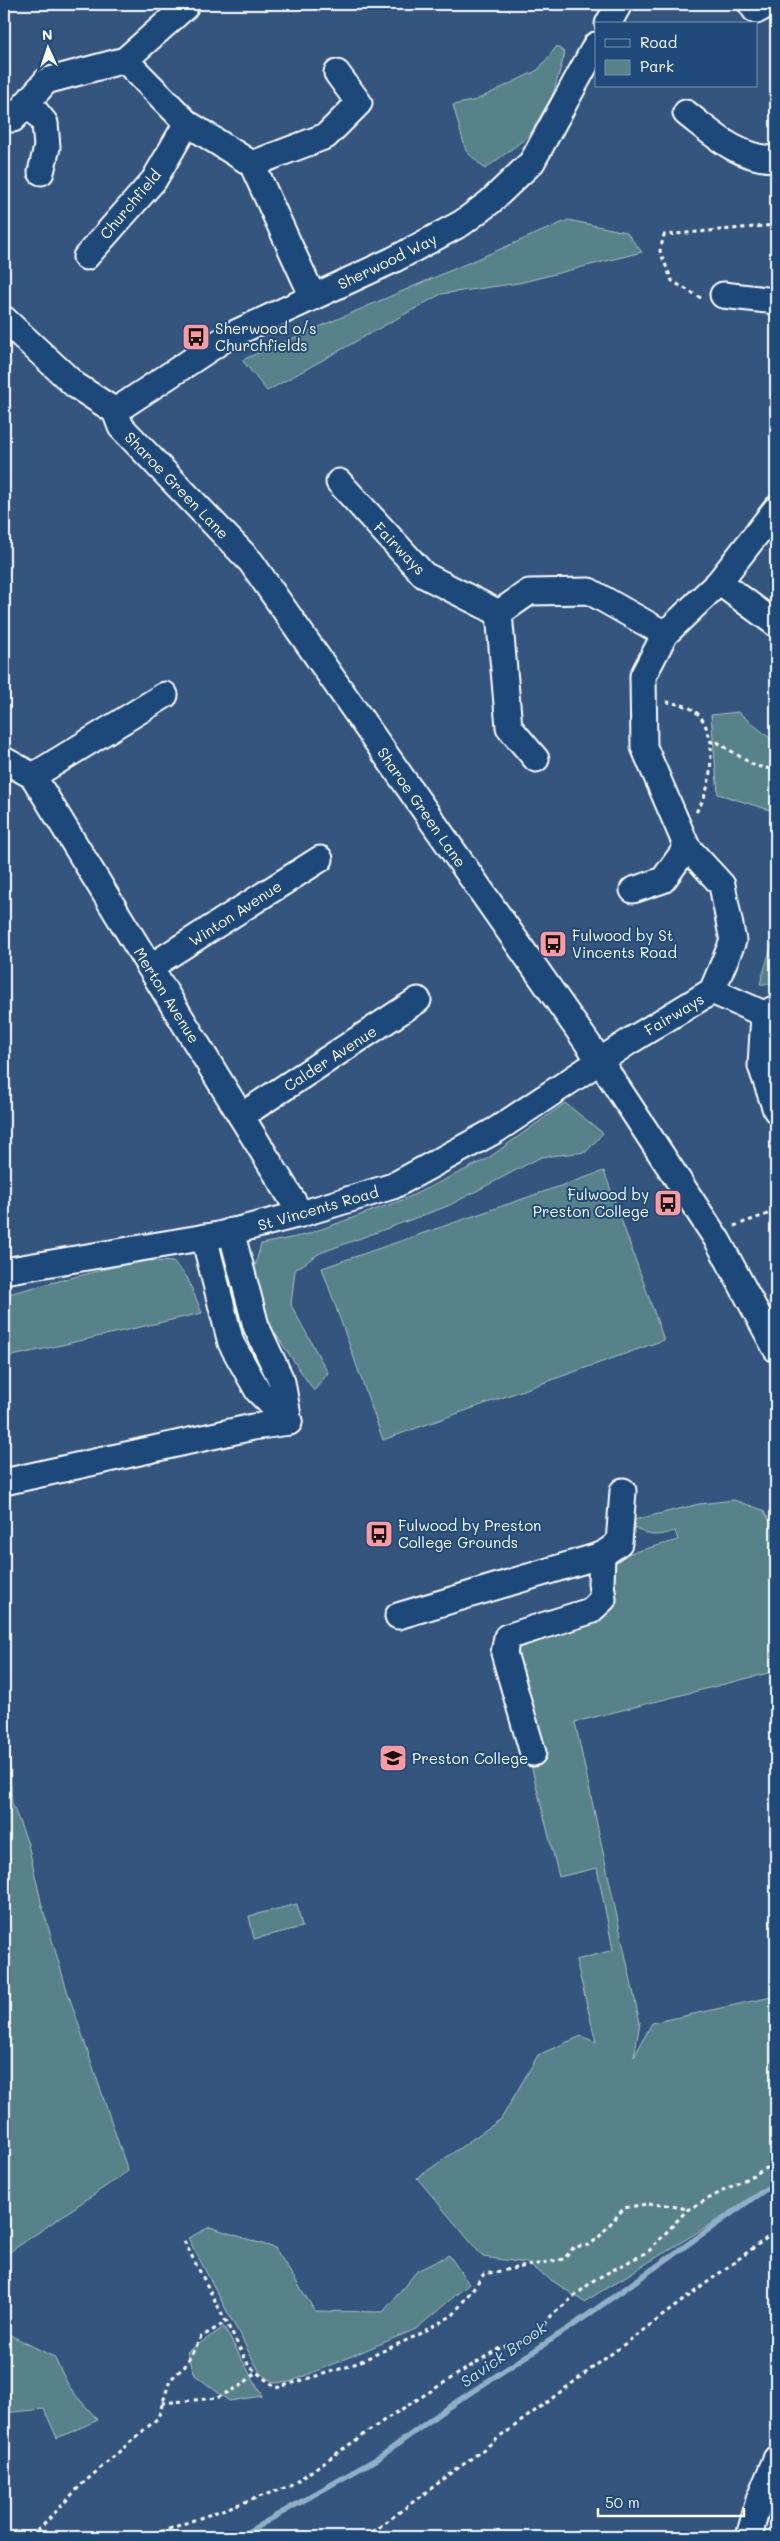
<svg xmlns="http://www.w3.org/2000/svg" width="780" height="2541" font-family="Mali,sans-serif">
<rect width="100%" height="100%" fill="#34557d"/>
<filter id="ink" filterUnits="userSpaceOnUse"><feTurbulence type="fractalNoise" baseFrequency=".02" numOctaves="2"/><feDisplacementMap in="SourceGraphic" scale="10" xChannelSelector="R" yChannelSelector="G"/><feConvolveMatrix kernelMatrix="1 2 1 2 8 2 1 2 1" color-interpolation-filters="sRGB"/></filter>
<g filter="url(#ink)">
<!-- green -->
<g fill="#588289" stroke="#acc0c4">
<polygon points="557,46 565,53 553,94 529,136 485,169 466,151 453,105 476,100 538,70"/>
<polygon points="568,220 626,232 642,252 519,283 441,294 267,391 242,360"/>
<polygon points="738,712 776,743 776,812 718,794 711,715"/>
<polygon points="776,930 776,984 760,984"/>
<polygon points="565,1103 603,1133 586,1152 541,1157 448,1206 320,1253 295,1270 291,1305 328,1373 314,1391 270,1326 252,1277 261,1244 305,1235 405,1199 487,1159"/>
<polygon points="604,1171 664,1340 383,1440 322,1268"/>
<polygon points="141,1260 173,1262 187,1277 202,1313 4,1358 4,1295"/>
<path d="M734,1500L763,1510L776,1531V1671L575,1722L640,2023L634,2057L652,2023L776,1996V2184L584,2302L526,2263L483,2257L417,2178L501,2119L538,2055L581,2036L596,2042L576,1960L613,1950L597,1868L559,1877L531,1765L513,1648L527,1637L604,1617C620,1604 610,1582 607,1564L619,1556L678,1540L675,1531C657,1536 650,1538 634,1527V1520L699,1504Z"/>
<polygon points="4,1703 7,1713 12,1803 28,1844 42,1906 66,1987 128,2171 4,2256"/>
<polygon points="297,1904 302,1927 254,1939 249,1916"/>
<polygon points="210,2227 275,2248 315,2311 383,2312 417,2271 449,2255 469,2284 416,2329 290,2382 274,2383 260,2373 188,2238"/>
<polygon points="224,2327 262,2396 229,2401 195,2375 187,2352"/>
<polygon points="4,2332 54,2357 71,2390 98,2420 57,2438 44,2409 4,2413"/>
</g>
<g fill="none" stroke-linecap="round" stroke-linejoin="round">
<!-- stream -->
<polyline stroke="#90b0c8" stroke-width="5.5" points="239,2537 380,2457 444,2410 575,2324 776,2182"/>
<defs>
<g id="minor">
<polyline points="751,4 756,11 769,4"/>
<polyline points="608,24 619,4"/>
<polyline points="125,60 187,123 252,164 313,297"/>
<polyline points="28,102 45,123 47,147 41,172"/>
<path d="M686,113C714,135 739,159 776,159"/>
<polyline points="13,119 46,81 125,60 185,7 183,4"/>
<polyline points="252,164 326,136 359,103 337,73"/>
<polyline points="86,257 154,180 187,123"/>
<polyline points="723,295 776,301"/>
<polyline points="4,319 75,385 115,411 121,427 251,562 600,1061 718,1241 776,1349"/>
<polyline points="115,411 229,336 393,260 462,223 490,202 532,162 596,45"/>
<polyline points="339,482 424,575 499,613"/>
<polyline points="719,582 776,624"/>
<polyline points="536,759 509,727 499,613 529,592 589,591 665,634"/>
<polyline points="4,760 33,776 301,1214"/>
<polyline points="33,776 165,695"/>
<polyline points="633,890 663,880 687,847"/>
<polyline points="150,967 320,859"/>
<polyline points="712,991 764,1014 776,1008"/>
<polyline points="764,1014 761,1066 776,1110"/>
<polyline points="241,1116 418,1000"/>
<polyline points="231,1231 256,1326 282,1382 289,1422"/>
<polyline points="204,1237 231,1343 258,1391 289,1422"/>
<polyline points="4,1271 218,1235 301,1214 393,1186 496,1130 630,1041 712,991 733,941 722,885 687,847 644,747 643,676 665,634 719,582 776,509"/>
<polyline points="4,1482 253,1427 289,1422"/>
<polyline points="398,1616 602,1555 619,1543 623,1491"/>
<polyline points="533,1753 504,1653 507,1637 590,1611 603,1599 601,1583 602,1555"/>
<polyline points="749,2537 759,2500 776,2459"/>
</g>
</defs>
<!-- minor casing -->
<use href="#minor" stroke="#fff" stroke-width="29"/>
<!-- path -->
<g stroke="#fff" stroke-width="3" stroke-dasharray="4 4" stroke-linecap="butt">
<polyline points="701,298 672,281 660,251 664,235 776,225"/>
<path d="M666,702C696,706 703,713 711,742H717L755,766L776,770"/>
<path d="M696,812C711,791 711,767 711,742"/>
<polyline points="734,1226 776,1211"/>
<polyline points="184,2241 249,2366 276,2388 350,2366 418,2335 453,2315 484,2274 564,2259 574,2247 589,2245 598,2238 624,2208 646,2204 666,2205 687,2209"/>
<polyline points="162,2403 217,2398 242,2385 256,2372"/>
<polyline points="32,2537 81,2485 158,2418 170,2380 185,2366 201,2337 228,2321"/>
<polyline points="146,2537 290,2486 386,2419 498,2349 535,2335 552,2315 594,2280 649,2251 687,2210 776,2163"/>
<polyline points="366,2537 776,2231"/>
</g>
<!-- minor -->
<use href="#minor" stroke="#1f4a7a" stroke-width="25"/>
</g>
</g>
<!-- icons -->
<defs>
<symbol id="bus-square" viewBox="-11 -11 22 22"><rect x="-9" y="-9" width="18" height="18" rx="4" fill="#ff9aa2" stroke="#1f4a7a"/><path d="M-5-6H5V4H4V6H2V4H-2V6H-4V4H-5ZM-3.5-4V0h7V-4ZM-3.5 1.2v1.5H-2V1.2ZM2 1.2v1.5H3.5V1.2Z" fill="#111"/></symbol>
<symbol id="university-square" viewBox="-11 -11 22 22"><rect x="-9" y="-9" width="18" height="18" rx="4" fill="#ff9aa2" stroke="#1f4a7a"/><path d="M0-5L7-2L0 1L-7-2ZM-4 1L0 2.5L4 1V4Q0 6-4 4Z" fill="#111"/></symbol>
</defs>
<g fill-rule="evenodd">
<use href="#bus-square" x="180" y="321" width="32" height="32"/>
<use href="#bus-square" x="537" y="928" width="32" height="32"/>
<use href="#bus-square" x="652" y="1187" width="32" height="32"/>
<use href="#bus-square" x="363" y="1518" width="32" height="32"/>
<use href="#university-square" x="377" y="1742" width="32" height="32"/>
</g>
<g text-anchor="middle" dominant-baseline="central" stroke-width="4" stroke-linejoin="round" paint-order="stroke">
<!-- street labels -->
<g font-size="15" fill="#fff" stroke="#1f4a7a">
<text transform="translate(130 204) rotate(-50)">Churchfield</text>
<text transform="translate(387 261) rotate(-26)">Sherwood Way</text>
<text transform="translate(177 485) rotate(46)">Sharoe Green Lane</text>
<text transform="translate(400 548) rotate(46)">Fairways</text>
<text transform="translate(422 807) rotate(55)">Sharoe Green Lane</text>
<text transform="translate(235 913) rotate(-33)">Winton Avenue</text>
<text transform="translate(167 995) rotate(58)">Merton Avenue</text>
<text transform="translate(674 1014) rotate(-31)">Fairways</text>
<text transform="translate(330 1058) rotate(-33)">Calder Avenue</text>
<text transform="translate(318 1208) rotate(-16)">St Vincents Road</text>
</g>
<!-- poi labels -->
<g font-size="15" fill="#fff" stroke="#1f4a7a" text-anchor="start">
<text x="215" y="328">Sherwood o/s<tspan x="215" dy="17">Churchfields</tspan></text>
<text x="572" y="935">Fulwood by St<tspan x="572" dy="17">Vincents Road</tspan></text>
<text x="649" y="1194" text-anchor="end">Fulwood by<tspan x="649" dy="17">Preston College</tspan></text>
<text x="398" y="1525">Fulwood by Preston<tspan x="398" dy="17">College Grounds</tspan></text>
<text x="412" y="1758">Preston College</text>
</g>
<!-- water labels -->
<g font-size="16" font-style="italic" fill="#d1dee8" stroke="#1f4a7a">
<text transform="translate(503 2354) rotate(-35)">Savick Brook</text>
</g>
</g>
<!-- margin -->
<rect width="780" height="2541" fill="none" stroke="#1f4a7a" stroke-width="20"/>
<rect x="10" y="10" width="760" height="2521" fill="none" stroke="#fff" stroke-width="2" filter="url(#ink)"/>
<!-- legend -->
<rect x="595" y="22" width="162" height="65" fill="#1f4a7a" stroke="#7992af"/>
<rect x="605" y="39" width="25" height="8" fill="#1f4a7a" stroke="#7992af"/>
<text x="640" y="48" font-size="15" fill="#ffffff">Road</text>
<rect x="605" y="60" width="25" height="15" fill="#588289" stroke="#7992af"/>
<text x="640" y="72" font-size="15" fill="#ffffff">Park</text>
<!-- north arrow -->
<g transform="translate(48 48) rotate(357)" stroke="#1f4a7a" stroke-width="4" paint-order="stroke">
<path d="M0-4L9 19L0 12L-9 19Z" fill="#ffffff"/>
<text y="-8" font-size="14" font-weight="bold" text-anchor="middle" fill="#ffffff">N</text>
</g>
<!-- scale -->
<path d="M598 2508v8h146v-8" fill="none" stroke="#ffffff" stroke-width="2.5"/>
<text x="605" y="2508" font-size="15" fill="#ffffff" stroke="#1f4a7a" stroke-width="4" paint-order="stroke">50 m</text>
</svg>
